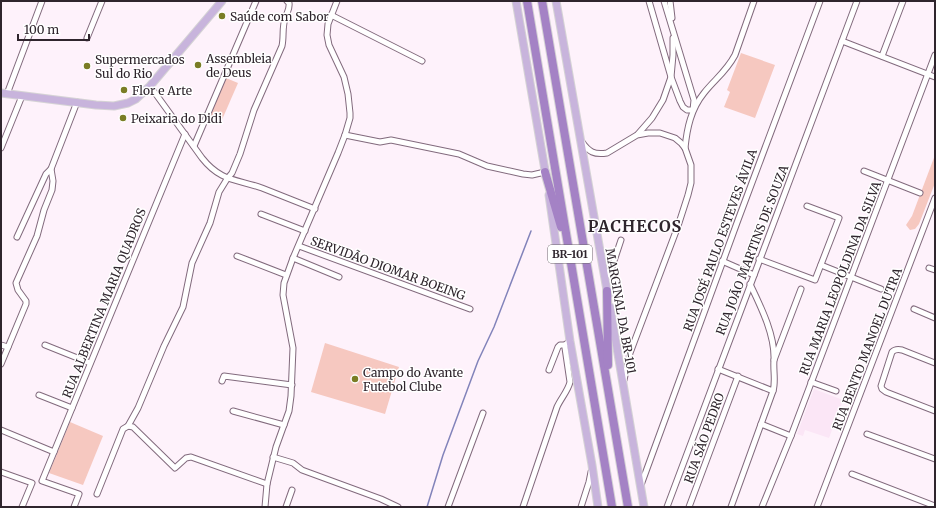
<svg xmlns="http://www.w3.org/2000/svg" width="936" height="508" font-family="Merriweather,serif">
<rect width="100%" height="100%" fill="#fef2fb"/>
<!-- built -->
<polygon fill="#fbe6f6" points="814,389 843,400 829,438 805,430 803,436 797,434"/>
<!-- green -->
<g fill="#f6c8c0">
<polygon points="741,53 775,65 755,118 724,107 730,92 727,90"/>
<polygon points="226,78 238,83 221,122 209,117"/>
<polygon points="935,155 935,183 919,224 915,229 910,230 906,225 912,216"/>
<polygon points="325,343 399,367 385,414 311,392"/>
<polygon points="70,422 103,436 83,485 49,473"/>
</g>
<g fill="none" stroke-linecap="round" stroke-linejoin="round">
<!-- stream -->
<polyline stroke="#8283ba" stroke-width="1.5" points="427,507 443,455 478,361 494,327 531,231"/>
<defs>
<g id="minor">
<polyline points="649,1 671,77 680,101 683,107 687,110 693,110 694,100 664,1"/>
<polyline points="670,1 672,18"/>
<polyline points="331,15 422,61"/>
<polyline points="87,38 102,1"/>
<polyline points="842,41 935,77"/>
<polyline points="882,56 903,1"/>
<path d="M150,86L202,158C221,182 237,179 262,188C280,195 297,202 315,209"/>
<polyline points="7,94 42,1"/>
<polyline points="638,134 652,118 663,100 671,77 673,55 673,38"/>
<polyline points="345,135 380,142 391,140 459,154 487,166 523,174 532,175 545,172"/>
<path d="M582,142C589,152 594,155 607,153L637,135L648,133H660L675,138L681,143L685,148L691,165V183L688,195L678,226L630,353L624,380"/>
<polyline points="194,146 256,1"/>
<polyline points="1,148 22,96"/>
<path d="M685,148C687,128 691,109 704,93C715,79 726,72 735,55L754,1"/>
<polyline points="864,171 920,193"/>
<polyline points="261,214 305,231"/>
<polyline points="17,237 46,174 51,169"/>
<polyline points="299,246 470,309"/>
<polyline points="237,256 286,275"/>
<polyline points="293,258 339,277"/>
<polyline points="759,259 815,280 839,218 807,206"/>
<polyline points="722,261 754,275"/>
<polyline points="821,265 881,289"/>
<polyline points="929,268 935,270"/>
<polyline points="605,278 612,267 621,240"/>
<path d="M750,284C761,307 775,335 774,360L801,289"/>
<polyline points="914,309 935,318"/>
<polyline points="1,345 8,347"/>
<polyline points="45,345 90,363"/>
<path d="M935,363L902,350C898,349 895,349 892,352L881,386L882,389L886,392L935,411"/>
<polyline points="1,364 26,304 26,301 18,290 16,283 37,236 44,210 52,190 53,181 51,169 77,102"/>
<polyline points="718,369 773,391"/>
<polyline points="549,370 558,347 560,345 565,345"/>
<polyline points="222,381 224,376 292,385"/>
<polyline points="811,382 836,391"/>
<polyline points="39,395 72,408"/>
<polyline points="233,411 284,425"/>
<polyline points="761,424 791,436"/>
<path d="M128,426L138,408L164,346L183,307L192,263L210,223L219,192L227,179L232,173L240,154L254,110L282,46C284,37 282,27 285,19C287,12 290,9 289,3L287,1"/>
<polyline points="1,430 54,452"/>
<polyline points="867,434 935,459"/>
<polyline points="273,457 293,463 302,470 381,499 398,507"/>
<polyline points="1,472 32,483 22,507"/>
<polyline points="852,474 935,506"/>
<polyline points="641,485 738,220 820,1"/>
<polyline points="97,494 123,429 128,426 133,427 175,468 186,458 191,457 267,484"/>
<polyline points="74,507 79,494 42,481 185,134"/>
<polyline points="265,507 267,484 276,447 289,411 291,396 293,348 283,295 284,283 293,258 338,153 345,135 350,118 350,113 348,94 344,77 329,45 327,35 328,24 337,1"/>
<polyline points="286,507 292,490"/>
<polyline points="448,507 483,413"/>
<path d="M523,507L557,407C561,398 568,391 570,382L565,348V345L570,341"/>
<polyline points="581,507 589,482 591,472"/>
<polyline points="667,507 857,1"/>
<polyline points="689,507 738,376"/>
<path d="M731,507L773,391C776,381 773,371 774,360"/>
<polyline points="762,507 791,436 935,55"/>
<polyline points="817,507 935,198"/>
</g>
<g id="major">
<polyline points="516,1 546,176"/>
<polyline points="556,1 608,296"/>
<polyline points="1,93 96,105 114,106 128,103 136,99 150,86 222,1"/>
<polyline points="549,195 570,341 592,465 598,507"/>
<polyline points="610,307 644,507"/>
</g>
<g id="highway">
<polyline points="527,1 612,507"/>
<polyline points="542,1 628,507"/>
<polyline points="545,172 561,227"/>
<polyline points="607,291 608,365"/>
</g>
</defs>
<!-- minor casing -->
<use href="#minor" stroke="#826a7d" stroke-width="7"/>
<!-- major casing -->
<use href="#major" stroke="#d5d3d5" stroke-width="9"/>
<!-- highway casing -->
<use href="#highway" stroke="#d5d3d5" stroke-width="10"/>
<!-- minor -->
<use href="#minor" stroke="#fff" stroke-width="5"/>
<!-- major -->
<use href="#major" stroke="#c8b4dc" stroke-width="7"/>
<!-- highway -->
<use href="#highway" stroke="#a482c5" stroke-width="8"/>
</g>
<!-- markers -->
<g fill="#7a7d25" stroke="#fff" stroke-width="1.5">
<circle cx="222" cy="16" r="4"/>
<circle cx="198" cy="65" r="4"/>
<circle cx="87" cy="66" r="4"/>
<circle cx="124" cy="90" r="4"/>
<circle cx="123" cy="118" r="4"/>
<circle cx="355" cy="379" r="4"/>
</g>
<g text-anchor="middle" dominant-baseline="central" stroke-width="3" stroke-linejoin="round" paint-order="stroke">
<!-- shield labels -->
<rect fill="#fff" stroke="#6d666c" stroke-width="1" x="548" y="245" width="44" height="18" rx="3"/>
<g font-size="11" font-weight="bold" fill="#2f252d">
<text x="570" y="254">BR-101</text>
</g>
<!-- poi labels -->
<g font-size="12" fill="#2f252d" stroke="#fff" text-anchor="start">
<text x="230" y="16">Saúde com Sabor</text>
<text x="206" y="58">Assembleia<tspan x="206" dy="14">de Deus</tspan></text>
<text x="95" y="59">Supermercados<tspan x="95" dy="14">Sul do Rio</tspan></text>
<text x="132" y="90">Flor e Arte</text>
<text x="131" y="118">Peixaria do Didi</text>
<text x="363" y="372">Campo do Avante<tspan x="363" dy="14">Futebol Clube</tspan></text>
</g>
<!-- street labels -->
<g font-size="12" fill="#2f252d" stroke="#fff">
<text transform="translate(720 240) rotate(-70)">RUA JOSÉ PAULO ESTEVES ÁVILA</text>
<text transform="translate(752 250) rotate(-69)">RUA JOÃO MARTINS DE SOUZA</text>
<text transform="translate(388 268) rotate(20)">SERVIDÃO DIOMAR BOEING</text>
<text transform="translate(840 278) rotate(-69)">RUA MARIA LEOPOLDINA DA SILVA</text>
<text transform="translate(104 303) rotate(-68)">RUA ALBERTINA MARIA QUADROS</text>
<text transform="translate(621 311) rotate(80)">MARGINAL DA BR-101</text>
<text transform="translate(867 349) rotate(-69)">RUA BENTO MANOEL DUTRA</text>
<text transform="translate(704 438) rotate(-70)">RUA SÃO PEDRO</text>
</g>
<!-- district labels -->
<g font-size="16" font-weight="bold" letter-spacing="1" fill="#2f252d" stroke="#fff">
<text x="635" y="226">PACHECOS</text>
</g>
</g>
<!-- border -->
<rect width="936" height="508" fill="none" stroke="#2f252d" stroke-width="4"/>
<!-- scale -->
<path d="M18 34v6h71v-6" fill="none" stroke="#2f252d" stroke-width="2"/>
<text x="24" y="34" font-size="12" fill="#2f252d" stroke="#ffffff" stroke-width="3" paint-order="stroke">100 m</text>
</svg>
